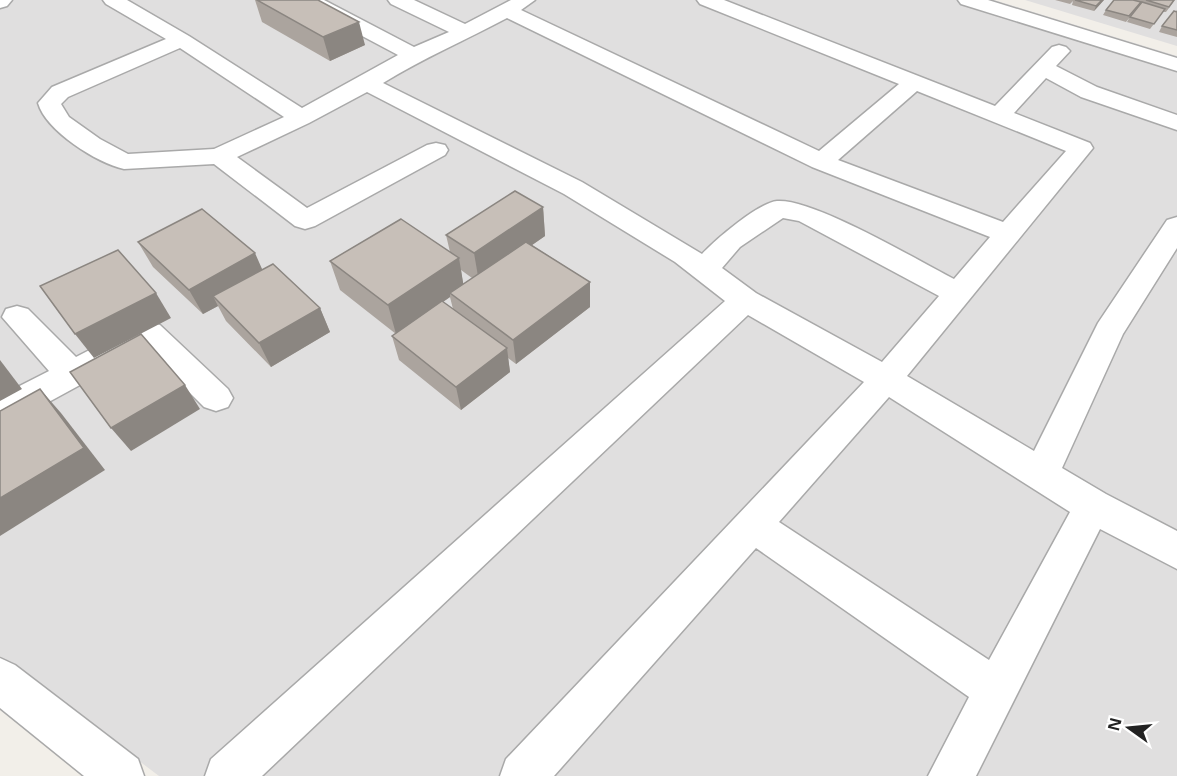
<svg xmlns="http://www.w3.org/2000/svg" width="1177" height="776" font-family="'Open Sans',sans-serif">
<rect width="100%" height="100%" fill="#f2efe9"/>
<!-- residential -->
<g fill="#e0dfdf">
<polygon points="9,0 994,0 1177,56 1177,776 159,776 0,656 0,6"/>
<polygon points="1025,0 1177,0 1177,46"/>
</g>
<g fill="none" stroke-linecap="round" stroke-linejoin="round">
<defs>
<g id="minor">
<polygon points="0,0 12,0 7,6 0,8"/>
<path d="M103,0H127L189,36L302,108L398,55L302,4L299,0H324L414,47L449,32L391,4L388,0H414L465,24L511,0H535L521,10L819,151L899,84L700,4L697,0H724L995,106L1052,47L1059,45L1066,47L1070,51L1056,66L1097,87L1177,115V130L1081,97L1046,78L1014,113L1090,143L1093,148L907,376L1034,451L1098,323L1167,220L1177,217V248L1123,334L1062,468L1106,494L1177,531V569L1100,529L976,776H928L969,697L756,548L554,776H500L506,759L864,382L748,315L262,776H205L211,759L725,301L675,262L564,194L367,92L309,123L237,157L307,208L427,145L436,143L445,145L448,150L445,155L315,226L305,229L295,226L214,164L124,169C97,163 46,131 38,103L52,87L166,39L106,4ZM507,18L812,167L990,237L954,279C917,260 813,198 777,201C758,203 716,239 702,254L582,182L383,83C423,58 466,40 507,18ZM180,48L284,117L214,149L128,154L100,139L69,117L61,104L68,97ZM917,91L1066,151L1003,222L838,160ZM783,218L799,221L939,296L882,362L756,293L722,268L740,247ZM889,397L1070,512L989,660L779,522Z"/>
<polygon points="958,0 988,0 1177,58 1177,71 961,4"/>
<polygon points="17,306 28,309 76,357 138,325 149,322 160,325 228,389 233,398 228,407 216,411 204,407 146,349 12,422 0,425 0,396 49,371 2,317 6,309"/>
<polygon points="0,658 15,665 138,759 144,776 84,776 0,708"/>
</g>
</defs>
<!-- minor casing -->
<use href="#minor" stroke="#a9a9a9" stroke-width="3"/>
<!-- minor -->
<use href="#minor" fill="#fff" fill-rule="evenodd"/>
</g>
<!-- wall -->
<g fill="#aba49e" fill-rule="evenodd">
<polygon points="255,0 318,0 365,45 330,61 262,22"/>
<polygon points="1055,0 1104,0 1094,11 1072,5 1073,1 1070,4"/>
<polygon points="1114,0 1146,0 1144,3 1146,0 1175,0 1166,12 1163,12 1150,29 1127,22 1130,17 1140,5 1126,22 1103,15 1106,10"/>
<polygon points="1177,10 1177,37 1159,32 1162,26"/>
<path d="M543,207L545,236L532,245L590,282V307L516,364L508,358L510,372L461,410L399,360L392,336L396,334L340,290L330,261L450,252L446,235ZM461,270L472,278L463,284ZM450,297L453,309L443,302Z"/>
<polygon points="138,242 263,270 320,308 330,332 271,367 226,321 218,306 203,314 153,267"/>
</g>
<!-- shaded-wall -->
<g fill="#8b8681">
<polygon points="1102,0 1104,0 1094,11 1096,6"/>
<polygon points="359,22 365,45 330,61 323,37"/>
<polygon points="543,207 545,236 479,282 474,253"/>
<polygon points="255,253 266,278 213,296 218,306 203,314 189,290"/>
<polygon points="459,258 464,288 450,293 450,297 396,334 388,305"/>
<polygon points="590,282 590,307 516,364 513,340"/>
<polygon points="156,293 171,318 94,358 75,334"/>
<polygon points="320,308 330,332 271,367 259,343"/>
<polygon points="507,348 510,372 461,410 456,387"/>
<polygon points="0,360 22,389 0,401"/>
<polygon points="185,385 200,409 131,451 111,428"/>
<polygon points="40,389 61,413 105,470 0,536 0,498"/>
</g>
<!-- building -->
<g fill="#c7bfb8" stroke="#8b8681" stroke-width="1.5">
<polygon points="257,0 318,0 359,22 323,37"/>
<polygon points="1075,0 1102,0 1096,6"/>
<polygon points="1114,0 1133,0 1141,2 1129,16 1106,10"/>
<polygon points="1146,0 1174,0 1169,7"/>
<polygon points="1142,2 1165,9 1154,24 1130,17"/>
<polygon points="1174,11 1177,12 1177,30 1162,26"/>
<polygon points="515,191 543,207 474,253 446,235"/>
<polygon points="202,209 255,253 189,290 138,242"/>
<polygon points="401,219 459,258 388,305 330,261"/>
<polygon points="526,242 590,282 513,340 450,293"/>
<polygon points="118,250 156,293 75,334 40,286"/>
<polygon points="273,264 320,308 259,343 213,296"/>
<polygon points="442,301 507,348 456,387 392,336"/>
<polygon points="141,334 185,385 111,428 70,372"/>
<polygon points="40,389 84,448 0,498 0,411"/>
</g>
<!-- north arrow -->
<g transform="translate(1129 728) rotate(285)" stroke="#ffffff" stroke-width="4.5" paint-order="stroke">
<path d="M0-4.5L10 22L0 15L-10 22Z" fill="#222222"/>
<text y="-9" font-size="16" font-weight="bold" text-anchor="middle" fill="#222222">N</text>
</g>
</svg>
